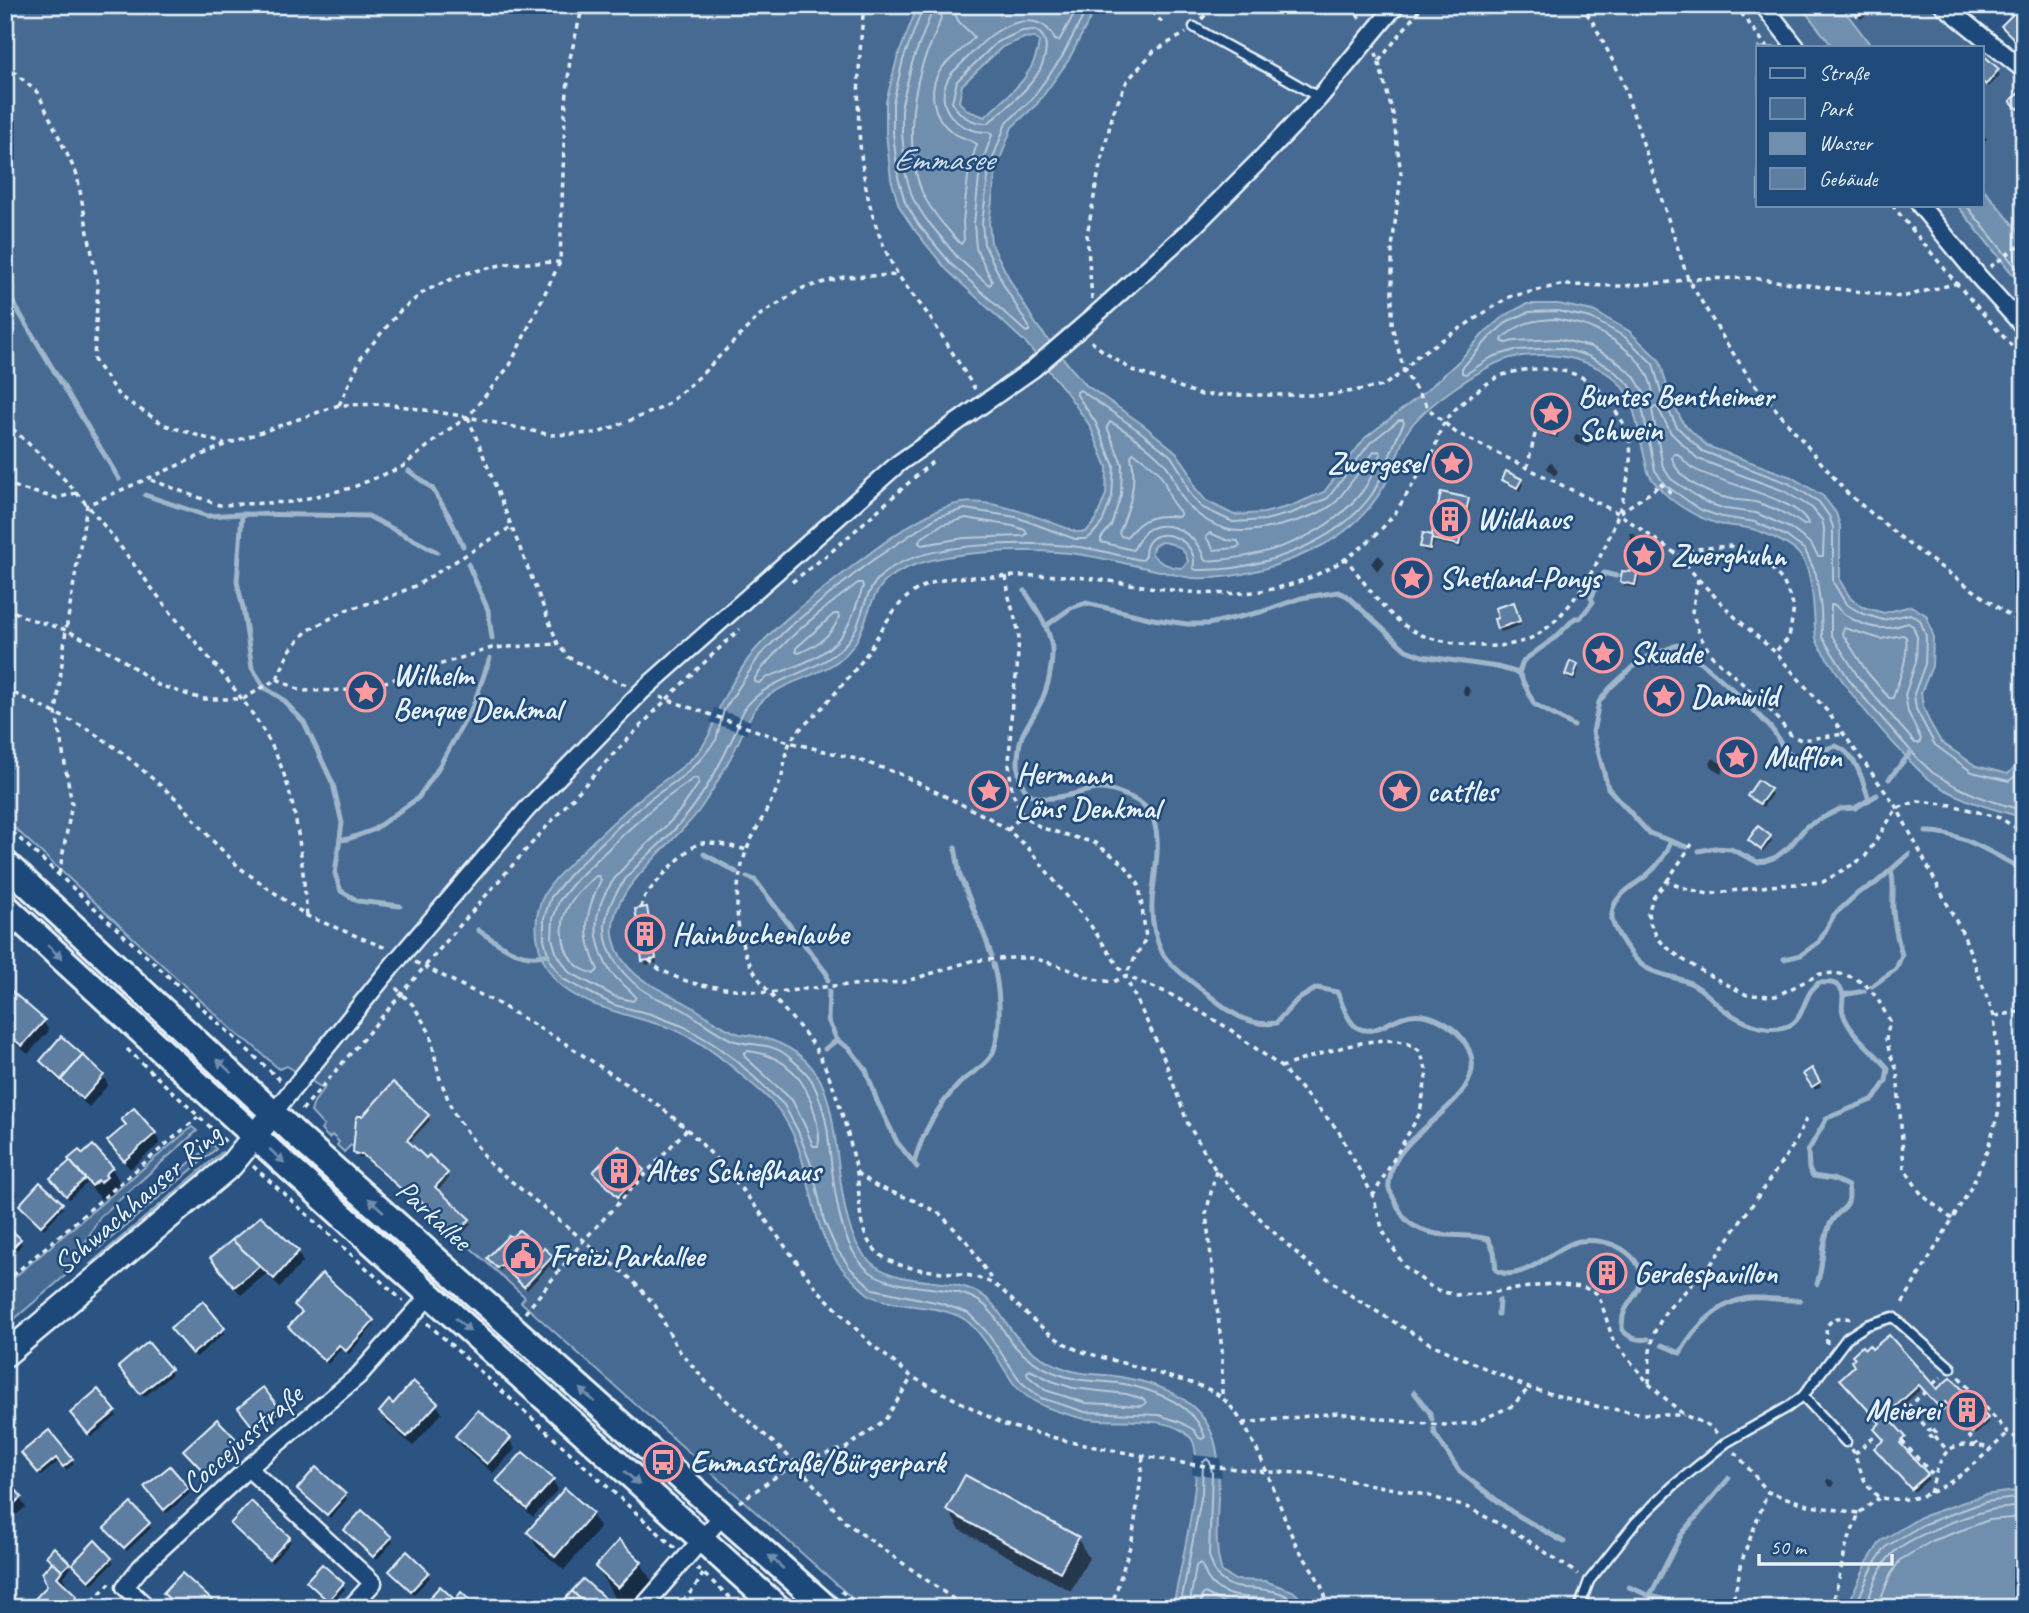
<svg xmlns="http://www.w3.org/2000/svg" width="2029" height="1613" font-family="Caveat,sans-serif">
<rect width="100%" height="100%" fill="#2b5482"/>
<filter id="ink" filterUnits="userSpaceOnUse"><feTurbulence type="fractalNoise" baseFrequency=".0143" numOctaves="2"/><feDisplacementMap in="SourceGraphic" scale="14" xChannelSelector="R" yChannelSelector="G"/><feConvolveMatrix kernelMatrix="1 2 1 2 8 2 1 2 1" color-interpolation-filters="sRGB"/></filter>
<g filter="url(#ink)">
<!-- green -->
<g fill="#476b93" stroke="#98aec6" stroke-width="2">
<polygon points="5,5 1800,5 1833,47 1758,47 1758,205 1957,205 2024,288 2024,1608 863,1608 521,1302 525,1297 362,1150 359,1152 351,1145 344,1152 337,1145 339,1142 332,1135 329,1138 321,1130 324,1126 311,1112 314,1102 324,1089 287,1066 279,1069 249,1042 239,1036 5,819"/>
<polygon points="1840,5 1932,5 2024,80 2023,237 1982,187 1982,47 1872,47"/>
<polygon points="192,1127 197,1131 100,1217 67,1274 5,1327 5,1285"/>
<polygon points="212,1144 216,1149 97,1250 121,1221"/>
<polygon points="222,1152 225,1156 93,1267 90,1264"/>
</g>
<!-- water -->
<g fill="#708ead" stroke="#a0b6cb" stroke-width="2" fill-rule="evenodd">
<path d="M918,5H977L984,10L995,5H1097L1068,61L1037,104L1012,127L996,170L989,223L991,243L1013,286L1037,326L1071,368L1086,385L1142,424L1176,452L1188,469L1195,488L1206,501L1234,515L1264,513L1291,506L1324,492L1365,438L1426,391L1460,360L1485,332L1505,315L1527,304H1558L1593,311L1629,331L1660,361L1670,397L1683,423L1707,446L1791,477L1823,496L1836,513L1840,526V581L1851,599L1863,607L1884,613L1911,606L1926,615L1933,635L1932,666L1921,693L1923,706L1929,721L1941,742L1976,766L2008,774L2024,759V818C1991,808 1956,800 1929,779C1917,770 1907,757 1897,747C1874,722 1851,696 1833,666C1827,658 1820,650 1817,641C1814,634 1815,620 1814,612C1813,595 1811,569 1800,555C1791,544 1762,531 1748,528C1738,526 1728,526 1719,524C1697,518 1671,503 1657,485C1647,474 1648,472 1645,459C1632,406 1635,376 1574,359C1556,354 1533,354 1515,357C1487,362 1422,407 1407,432C1400,444 1397,459 1391,473C1376,505 1352,530 1321,546C1282,566 1236,580 1193,578C1191,578 1166,573 1164,572C1135,566 1106,558 1077,554C1031,548 907,547 879,589C865,610 865,636 846,654C824,676 792,678 768,696C751,709 746,726 737,745C726,767 714,789 700,809C675,845 602,892 614,940C623,978 659,988 689,1005C705,1014 722,1029 740,1034C744,1035 749,1035 754,1036C778,1040 802,1052 816,1073C848,1119 827,1236 877,1267C906,1286 946,1277 977,1292C996,1302 1002,1319 1015,1335C1028,1351 1045,1361 1063,1368C1078,1374 1092,1374 1107,1375C1140,1379 1178,1388 1200,1414C1237,1457 1205,1523 1222,1572L1235,1580L1265,1581L1293,1591L1301,1599L1302,1608H1173C1178,1577 1208,1459 1191,1438C1168,1411 1109,1426 1077,1417C1054,1411 1029,1403 1014,1384C1007,1374 1001,1363 994,1353C985,1342 977,1327 964,1319C938,1303 891,1309 868,1294C863,1290 859,1286 854,1281C802,1234 818,1160 778,1109C769,1097 756,1087 745,1078C725,1060 702,1042 678,1031C644,1017 576,1008 554,978C536,955 530,920 545,893C556,875 574,860 588,846C606,829 623,812 642,797C661,781 683,770 699,751C714,733 714,714 726,694C735,679 744,663 756,649C778,624 805,603 831,583C864,558 923,508 962,503C995,498 1045,520 1076,532H1086L1096,520L1106,494L1107,467L1090,426L1064,389L1026,343L946,269L913,228L899,206L891,179L886,133V102L897,59ZM1035,37L1039,42C1035,77 1009,94 985,117L968,111L959,102L962,85L1002,47L1024,38ZM1161,542C1173,543 1186,548 1188,562L1183,568C1171,568 1159,563 1152,554C1152,546 1155,544 1161,542Z"/>
<polygon points="1800,5 1840,5 1872,47 1833,47"/>
<polygon points="1982,187 2024,238 2024,288 1957,205 1982,205"/>
<polygon points="2024,1490 2024,1608 1851,1608 1852,1596 1868,1561 1881,1541 1921,1517 1984,1495"/>
</g>
<!-- pier -->
<g fill="#2b5482">
<polygon points="714,708 751,721 746,734 710,722"/>
<polygon points="1193,1455 1220,1458 1222,1477 1192,1474"/>
</g>
<!-- shadow -->
<g fill="#0007">
<polygon points="1851,5 1880,5 1861,19"/>
<polygon points="2024,5 2024,48 2003,26"/>
<polygon points="1982,57 2000,75 1989,87 1982,81"/>
<polygon points="2024,98 2024,109 2021,112 2015,106"/>
<polygon points="1982,132 1987,139 1982,144"/>
<polygon points="1557,429 1559,433 1557,438 1543,434 1541,430"/>
<polygon points="1576,434 1587,438 1590,442 1588,447 1576,443 1574,439"/>
<polygon points="1552,462 1558,472 1554,476 1547,468 1549,463"/>
<polygon points="1504,480 1521,480 1523,484 1520,491 1506,484"/>
<polygon points="1468,500 1470,504 1461,548 1434,542 1431,552 1424,551 1421,547 1433,537"/>
<polygon points="1629,533 1634,533 1638,541 1636,543 1632,543"/>
<polygon points="1379,555 1385,562 1377,571 1371,563"/>
<polygon points="1639,556 1642,560 1637,588 1624,586 1622,582 1631,575"/>
<polygon points="1515,608 1521,625 1501,632 1499,628"/>
<polygon points="1577,665 1579,669 1575,681 1569,679 1567,674"/>
<polygon points="1464,686 1468,687 1470,691 1469,696 1465,696 1463,692"/>
<polygon points="1713,758 1722,764 1724,768 1721,774 1712,767 1710,763"/>
<polygon points="1769,790 1772,794 1763,807 1752,800 1750,796"/>
<polygon points="1770,837 1772,841 1763,852 1750,840"/>
<polygon points="646,909 651,927 654,927 656,931 658,944 654,944 657,963 646,965 642,948 640,948 637,944 640,928"/>
<polygon points="5,993 43,1021 49,1031 28,1054 16,1044 5,1056"/>
<polygon points="42,1061 103,1076 108,1085 89,1107 47,1070"/>
<polygon points="1811,1071 1821,1086 1815,1090 1806,1075"/>
<polygon points="428,1116 430,1120 408,1144 427,1161 447,1174 449,1178 437,1191 471,1224 460,1237 425,1205 422,1208 366,1157 359,1158 355,1152"/>
<polygon points="127,1126 155,1134 160,1143 130,1169 109,1142"/>
<polygon points="619,1148 645,1176 621,1200 598,1176"/>
<polygon points="71,1162 112,1168 120,1183 112,1190 114,1192 110,1196 107,1193 101,1199 87,1183 69,1199 55,1182"/>
<polygon points="61,1204 63,1208 44,1229 21,1205"/>
<polygon points="261,1218 298,1252 303,1262 280,1287 266,1274 241,1295 213,1259"/>
<polygon points="5,1227 22,1244 6,1262 5,1262"/>
<polygon points="525,1238 527,1242 525,1243 529,1249 521,1257 530,1265 551,1257 554,1261 527,1290 504,1267 500,1271 489,1259 512,1240"/>
<polygon points="1606,1267 1611,1268 1616,1278 1614,1283 1611,1285 1605,1283 1600,1273 1602,1268"/>
<polygon points="296,1305 372,1321 374,1325 349,1354 342,1348 328,1364 290,1327 303,1313"/>
<polygon points="223,1329 225,1333 196,1357 175,1332"/>
<polygon points="148,1345 172,1374 144,1397 123,1372"/>
<polygon points="1856,1358 1937,1392 1987,1419 1989,1423 1975,1435 1948,1405 1942,1410 1922,1388 1888,1419 1907,1442 1901,1447 1929,1479 1914,1492 1879,1453 1885,1441 1881,1424 1844,1383 1856,1367"/>
<polygon points="263,1390 282,1415 259,1433 242,1412"/>
<polygon points="98,1392 117,1416 91,1437 75,1417"/>
<polygon points="436,1404 442,1413 413,1446 386,1422 381,1413 394,1406"/>
<polygon points="49,1433 74,1464 66,1470 59,1461 41,1476 26,1458"/>
<polygon points="457,1436 509,1439 515,1449 493,1473 462,1446"/>
<polygon points="239,1445 241,1449 210,1478 188,1454"/>
<polygon points="1827,1479 1832,1480 1834,1484 1833,1487 1829,1486 1826,1482"/>
<polygon points="5,1480 26,1507 5,1524"/>
<polygon points="552,1480 558,1489 533,1517 504,1491 498,1482"/>
<polygon points="188,1489 190,1493 167,1513 149,1492"/>
<polygon points="299,1489 345,1495 347,1499 330,1518"/>
<polygon points="251,1503 291,1542 272,1563 232,1524"/>
<polygon points="948,1510 1078,1539 1089,1558 1071,1591 960,1530"/>
<polygon points="592,1514 600,1528 564,1570 537,1547 529,1532"/>
<polygon points="148,1524 151,1528 127,1551 109,1532"/>
<polygon points="346,1531 390,1538 393,1542 376,1560"/>
<polygon points="54,1550 71,1568 63,1577 66,1582 63,1585 75,1597 81,1606 79,1608 35,1608 50,1587 44,1573 54,1563 48,1556"/>
<polygon points="111,1559 113,1563 92,1584 74,1564"/>
<polygon points="641,1563 658,1592 644,1608 626,1608 614,1597 597,1567"/>
<polygon points="427,1573 430,1577 414,1594 394,1575"/>
<polygon points="308,1582 343,1585 345,1589 331,1604"/>
<polygon points="165,1594 211,1601 213,1605 210,1608 179,1608"/>
<polygon points="605,1602 609,1608 563,1608"/>
</g>
<g fill="none" stroke-linecap="round" stroke-linejoin="round">
<!-- shore -->
<g stroke="#b8c9da" stroke-width="2">
<polyline points="924,5 903,60 893,103 893,133 898,177 905,202 918,224 951,264 1026,332 1029,331 1029,327 1006,289 984,244 982,223 989,169 1006,123 1031,100 1062,57 1089,5"/>
<path d="M932,5L931,14L912,63L902,104V132L906,176L913,199L926,219L958,258L989,285L991,284L992,281L976,248L974,224L980,168L992,135L989,132C957,133 930,105 951,74C964,62 979,44 993,34C1013,20 1043,12 1055,40L1059,41L1079,5"/>
<path d="M943,5C942,26 928,46 922,66C910,104 907,154 922,192C927,204 935,214 943,224C949,230 954,238 961,244L964,240L963,222L969,168L977,144C970,139 960,138 952,132C933,118 926,89 942,68C951,57 965,49 974,37C965,25 955,25 954,5"/>
<path d="M1035,30C1056,40 1042,71 1030,84C1018,98 1002,112 988,123C973,124 959,116 952,102L957,81L997,42L1022,31Z"/>
<polyline points="1966,205 2024,277"/>
<path d="M1556,319C1567,322 1579,323 1589,327C1618,340 1653,364 1653,398H1647L1634,376L1614,359L1591,347L1559,339L1514,341L1506,343L1502,341L1503,338C1521,322 1533,320 1556,319Z"/>
<path d="M1080,390L1138,430L1171,456L1181,472L1189,492L1201,507L1233,522L1265,520L1292,513L1328,498L1370,443L1399,420H1403L1404,423C1391,446 1386,475 1370,497C1341,536 1286,559 1239,567C1225,570 1210,570 1196,570L1193,568C1202,537 1143,517 1145,558L1142,560C1119,556 1095,548 1071,546C1022,542 913,540 878,579C869,589 865,603 861,615C859,620 858,626 855,630C832,675 775,670 746,707C740,715 738,727 733,737C720,765 704,795 684,819C657,852 615,875 606,919C600,951 626,982 653,996C662,1001 673,1004 682,1009C698,1018 713,1031 730,1039C750,1048 771,1040 790,1058C798,1065 807,1072 812,1081C819,1095 824,1111 827,1127C833,1168 834,1252 875,1275C906,1292 946,1283 977,1300C994,1309 1000,1328 1012,1343C1023,1356 1041,1368 1058,1374C1081,1383 1105,1380 1129,1385C1158,1392 1195,1405 1205,1437L1202,1439L1199,1438L1194,1430L1180,1422L1159,1415L1085,1412L1041,1398L1021,1382L986,1331L968,1313L940,1303L873,1289L851,1269L836,1248L824,1221L812,1167L798,1131L784,1105L737,1061L712,1043L685,1027L651,1014L614,1005L563,979L550,961L544,939V918L551,897L571,873L620,825L649,800L683,776L701,759L716,740L724,710L760,655L788,628L867,564L937,517L965,509L1016,517L1075,539H1086L1091,536L1102,523L1112,497L1114,466L1096,423L1077,395V392Z"/>
<polygon points="1655,407 1658,408 1671,433 1698,459 1784,491 1812,508 1822,520 1824,528 1823,556 1818,556 1811,544 1790,528 1756,513 1725,509 1705,502 1671,479 1663,467 1652,410"/>
<path d="M1110,422C1124,428 1155,452 1165,464C1174,474 1175,487 1182,497C1192,513 1212,526 1230,530C1244,533 1264,529 1278,526C1297,521 1322,515 1337,501L1374,452L1379,451L1381,454C1376,467 1370,482 1361,493C1324,539 1263,558 1206,561L1204,559C1199,536 1168,516 1146,531C1140,536 1137,544 1133,550L1101,542V538L1111,526L1121,495L1122,464L1107,427Z"/>
<path d="M1133,453L1136,454L1157,470L1164,481L1172,502L1181,514L1178,517C1164,515 1149,515 1138,525C1133,529 1130,534 1126,537L1121,536L1119,533C1129,509 1138,483 1131,456Z"/>
<path d="M1674,454H1678C1683,459 1688,466 1694,469C1717,482 1803,500 1808,524L1804,525C1791,516 1774,508 1759,503C1749,500 1737,501 1727,498C1707,494 1676,478 1672,457Z"/>
<polygon points="966,518 1013,526 1025,530 1027,534 1024,536 964,538 922,545 919,543 920,539 941,525"/>
<polygon points="1210,533 1226,540 1238,541 1240,546 1235,548 1214,550 1206,537"/>
<path d="M858,583H862L863,587C858,600 854,615 847,627C831,657 795,666 766,678L759,683L755,682V678C782,640 821,611 858,583Z"/>
<path d="M1831,605H1835C1845,618 1868,629 1886,628C1893,628 1901,625 1908,623L1913,626L1917,637L1916,662L1905,695L1908,712L1921,739L1919,743H1915L1859,678L1831,634Z"/>
<path d="M838,614L839,617C833,635 816,646 799,653L796,652V648L834,614Z"/>
<path d="M1844,628L1881,639L1903,635L1906,637C1909,658 1899,679 1893,698H1889L1867,672L1842,633Z"/>
<polyline points="2024,769 2009,781 1972,772 1935,745 1916,709 1914,694 1925,664 1926,636 1920,620 1910,614 1883,620 1861,613 1846,604 1833,582 1833,527 1829,516 1819,502 1788,483 1702,451 1677,427 1663,399 1653,364 1625,337 1591,318 1557,311 1529,312 1508,321 1490,337 1462,368 1462,373 1466,374 1492,357 1515,350 1561,348 1588,356 1609,367 1629,384 1642,407 1655,470 1665,485 1701,510 1722,517 1755,522 1786,536 1805,550 1816,574 1821,609 1822,637 1852,684 1918,759 1933,773 1957,787 1982,798 2024,811"/>
<path d="M694,778L698,779L699,783C692,793 685,805 677,814C648,849 590,882 597,936C599,948 603,960 610,971C617,981 629,988 636,997L633,1001L616,997L569,972L556,952L552,938L553,919L559,901L577,879L626,832L654,807Z"/>
<path d="M596,876H599L601,880C584,914 582,935 598,970L594,974C589,972 583,970 579,967C561,954 558,923 569,905C576,894 586,884 596,876Z"/>
<path d="M748,1051C785,1055 806,1079 815,1114C817,1125 821,1136 818,1146H813L806,1128L792,1100L745,1057L744,1053Z"/>
<polygon points="1030,1370 1052,1381 1073,1388 1126,1394 1144,1399 1146,1403 1142,1406 1086,1403 1045,1390 1028,1376 1027,1372"/>
<path d="M1180,1608L1202,1493L1203,1462L1207,1459L1210,1462L1212,1473L1209,1556L1216,1575C1221,1580 1228,1585 1235,1587C1251,1590 1291,1586 1295,1608"/>
<path d="M1189,1608L1196,1566L1200,1563C1204,1568 1204,1571 1207,1577C1211,1585 1221,1591 1228,1594C1247,1601 1270,1593 1286,1608"/>
<polyline points="1200,1608 1202,1596 1205,1593 1228,1605 1261,1608"/>
<polyline points="1858,1608 1859,1598 1874,1564 1887,1546 1924,1524 1985,1502 2024,1497"/>
<path d="M1867,1608C1869,1593 1881,1564 1892,1554C1908,1537 1963,1517 1986,1511C1998,1507 2011,1508 2024,1506"/>
<polyline points="1877,1608 1891,1574 1900,1560 1932,1541 1989,1520 2024,1517"/>
</g>
<!-- stream -->
<g stroke="#a0b6cb" stroke-width="5">
<polyline points="5,289 119,479"/>
<polyline points="409,471 432,488 449,516 463,546"/>
<polyline points="145,495 207,516 242,514 368,516 437,552"/>
<polyline points="242,514 237,582 243,608 252,668 265,688 281,698 304,722 333,784 342,823 335,874 341,891 358,901 400,906"/>
<polyline points="468,564 488,610 492,638"/>
<path d="M1025,591C1036,609 1049,626 1052,648C1053,666 1048,688 1040,704C1027,729 1018,732 1018,763C1018,770 1020,781 1024,788C1038,810 1079,790 1099,789C1109,788 1121,793 1130,797C1136,800 1143,803 1147,809C1166,831 1153,876 1152,902C1151,920 1155,938 1163,954C1169,966 1199,987 1210,996C1231,1013 1249,1027 1276,1023L1297,1000L1317,988L1337,992C1342,1002 1347,1022 1358,1028C1374,1036 1389,1021 1403,1017C1428,1008 1459,1027 1469,1050C1491,1098 1400,1129 1391,1173C1390,1178 1388,1184 1389,1189C1391,1193 1394,1199 1396,1203C1401,1213 1405,1222 1416,1227C1440,1240 1464,1232 1488,1239L1494,1251L1496,1270C1522,1286 1555,1245 1580,1241C1594,1239 1610,1242 1622,1249C1631,1255 1640,1264 1641,1275C1642,1292 1629,1299 1624,1313C1622,1318 1622,1325 1622,1330C1630,1338 1637,1341 1648,1339"/>
<polyline points="1047,625 1071,608 1086,603 1153,619 1187,624 1208,624 1261,612 1301,598 1338,592 1347,596 1406,650 1422,656 1497,667 1519,673 1534,704 1574,726"/>
<polyline points="1519,673 1523,661 1556,637 1575,618 1580,618 1593,602 1591,598 1604,573 1616,576"/>
<polyline points="1889,779 1911,752"/>
<path d="M1926,832C1958,830 1996,856 2024,870"/>
<polyline points="340,840 348,839 373,830 418,798 436,772 473,706 490,658"/>
<polyline points="1671,841 1687,847"/>
<polyline points="955,847 960,876 987,942 991,955"/>
<polyline points="1699,851 1714,848 1731,849 1757,862 1765,861 1776,857 1789,847 1807,826 1840,809 1855,808 1877,795"/>
<polyline points="704,854 736,872"/>
<polyline points="747,877 755,880 827,974 828,980"/>
<path d="M478,930C499,944 522,963 548,954"/>
<polyline points="1784,959 1801,955 1819,942 1834,915 1858,893 1876,883 1909,854"/>
<path d="M1872,986L1896,969L1902,955C1898,941 1894,925 1893,910C1892,896 1895,884 1891,870"/>
<polyline points="829,991 828,1020 837,1040 850,1049 866,1070 877,1101 897,1142 917,1167"/>
<polyline points="1843,995 1864,991"/>
<polyline points="825,1049 837,1040"/>
<path d="M914,1163C922,1134 938,1106 959,1084C970,1073 989,1065 994,1050C1002,1024 1000,989 993,964"/>
<path d="M1817,1284C1824,1264 1821,1243 1830,1224C1839,1206 1853,1211 1848,1186L1833,1179L1813,1176L1809,1169L1808,1151L1827,1118L1874,1099L1886,1081L1888,1068C1874,1051 1849,1034 1843,1013C1840,1005 1847,994 1839,987C1834,981 1825,983 1818,983C1818,984 1811,990 1811,991C1803,1002 1802,1021 1788,1026C1767,1034 1741,1022 1723,1009C1712,1000 1704,989 1690,983C1676,976 1658,976 1645,967C1634,961 1614,931 1612,919C1610,896 1633,887 1647,875C1658,866 1666,854 1671,841L1649,833L1608,788L1593,732L1599,702L1610,688L1640,660L1677,645C1711,668 1741,696 1769,726C1782,739 1778,750 1797,758L1836,746C1856,753 1863,781 1869,800"/>
<polyline points="1498,1314 1499,1300"/>
<path d="M1662,1345L1680,1353C1694,1328 1720,1300 1751,1298C1767,1297 1784,1301 1800,1300"/>
<polyline points="1414,1392 1430,1413 1432,1419"/>
<polyline points="1434,1429 1435,1434 1460,1472 1512,1512 1564,1542"/>
<polyline points="1629,1587 1650,1596 1700,1608"/>
<polyline points="1650,1596 1681,1535 1729,1478"/>
</g>
</g>
<!-- building -->
<g fill="#5d7da1" stroke="#e8f1f8" stroke-width="2">
<polygon points="1849,5 1872,5 1857,16"/>
<polygon points="2014,13 2024,23 2023,48 2001,26"/>
<polygon points="1982,54 1999,69 1986,85 1982,81"/>
<polygon points="2020,92 2024,95 2024,103 2018,109 2010,101"/>
<polygon points="1541,422 1558,427 1555,435 1539,430"/>
<polygon points="1506,471 1522,479 1517,488 1502,480"/>
<polygon points="1441,492 1469,498 1459,545 1431,539"/>
<polygon points="1423,533 1432,535 1430,549 1420,547"/>
<polygon points="1633,553 1641,554 1635,585 1620,582 1622,571 1630,572"/>
<polygon points="1514,602 1520,621 1497,629 1494,619 1498,618 1495,608"/>
<polygon points="1570,661 1578,664 1573,678 1565,675"/>
<polygon points="1758,780 1771,789 1760,804 1747,796"/>
<polygon points="1758,826 1771,836 1761,850 1748,840"/>
<polygon points="647,907 650,926 655,925 657,940 653,940 656,959 642,961 640,944 636,945 633,927 638,926 635,909"/>
<polygon points="8,988 45,1020 22,1046 10,1036 5,1041 5,991"/>
<polygon points="61,1036 83,1055 61,1080 40,1061"/>
<polygon points="83,1055 104,1075 83,1099 61,1080"/>
<polygon points="1812,1068 1820,1082 1812,1087 1803,1074"/>
<polygon points="393,1082 429,1115 407,1140 426,1158 429,1155 448,1173 435,1187 470,1219 457,1234 422,1202 419,1205 362,1154 356,1155 353,1152 356,1119 358,1116 363,1116"/>
<polygon points="134,1108 156,1133 124,1161 107,1141 126,1125 121,1119"/>
<polygon points="93,1145 113,1167 105,1175 107,1177 100,1183 98,1180 92,1186 68,1159 79,1150 83,1154"/>
<polygon points="619,1146 644,1170 618,1197 593,1172"/>
<polygon points="70,1161 85,1179 66,1196 50,1178"/>
<polygon points="40,1182 63,1203 41,1226 19,1205"/>
<polygon points="261,1216 299,1251 274,1279 232,1240"/>
<polygon points="5,1224 21,1239 5,1256"/>
<polygon points="519,1230 526,1236 524,1239 529,1244 520,1253 530,1263 544,1248 553,1256 524,1287 501,1265 497,1268 487,1258 509,1235 512,1237"/>
<polygon points="232,1240 260,1266 234,1287 210,1258"/>
<circle cx="1607" cy="1273" r="8"/>
<polygon points="322,1273 374,1320 346,1351 339,1345 325,1361 288,1327 302,1312 294,1305"/>
<polygon points="203,1301 225,1328 192,1354 170,1328"/>
<polygon points="1889,1335 1937,1389 1951,1377 1988,1418 1972,1433 1945,1402 1939,1407 1919,1385 1886,1415 1906,1437 1900,1443 1928,1474 1911,1489 1874,1448 1884,1440 1874,1429 1880,1423 1840,1379 1854,1366 1851,1361 1855,1358 1852,1355 1862,1346 1865,1349 1869,1345 1872,1349"/>
<polygon points="148,1342 171,1369 140,1394 118,1367"/>
<polygon points="413,1381 438,1403 407,1437 379,1412 389,1400 393,1404"/>
<polygon points="263,1387 281,1410 256,1431 238,1408"/>
<polygon points="98,1389 116,1411 88,1434 70,1413"/>
<polygon points="478,1410 511,1438 487,1464 455,1436"/>
<polygon points="217,1419 241,1444 207,1475 183,1450"/>
<polygon points="49,1430 73,1459 63,1467 56,1458 38,1473 21,1453"/>
<polygon points="523,1452 554,1479 527,1509 496,1481"/>
<polygon points="170,1466 189,1488 164,1510 144,1487"/>
<polygon points="316,1467 346,1494 327,1515 297,1489"/>
<polygon points="965,1475 1079,1537 1060,1572 946,1510"/>
<polygon points="5,1477 22,1497 5,1511"/>
<polygon points="565,1488 593,1513 555,1557 527,1532"/>
<polygon points="251,1501 290,1537 269,1560 230,1524"/>
<polygon points="131,1503 150,1523 124,1548 104,1528"/>
<polygon points="362,1510 392,1537 373,1557 344,1530"/>
<polygon points="95,1540 112,1558 89,1581 72,1564"/>
<polygon points="619,1540 642,1562 618,1588 595,1567"/>
<polygon points="54,1547 70,1563 62,1571 46,1556"/>
<polygon points="407,1551 429,1572 411,1591 389,1571"/>
<polygon points="52,1562 62,1571 57,1577 77,1596 65,1608 34,1608 30,1604 47,1586 42,1573"/>
<polygon points="322,1564 344,1583 328,1601 306,1581"/>
<polygon points="182,1573 212,1600 205,1608 179,1608 163,1593"/>
<polygon points="583,1579 607,1600 600,1608 589,1608 572,1591"/>
<polygon points="440,1586 455,1600 461,1592 471,1601 465,1608 424,1608 422,1606"/>
<polygon points="572,1591 589,1608 563,1608 560,1605"/>
</g>
<g fill="none" stroke-linecap="round" stroke-linejoin="round">
<defs>
<g id="service">
<path d="M1194,27C1235,52 1279,72 1319,98"/>
<polyline points="1803,1396 1846,1442"/>
<polyline points="1579,1608 1589,1581 1636,1522 1673,1486 1727,1442 1788,1407 1803,1396 1847,1338 1867,1325 1893,1317 1951,1368"/>
</g>
<g id="minor">
<polyline points="1763,5 1796,47"/>
<polyline points="1943,5 2024,70"/>
<polyline points="1920,205 1978,276 2024,327"/>
<polyline points="5,934 20,919"/>
<polyline points="274,1112 393,965 527,809 642,691 899,463 1033,369 1092,318 1192,228 1256,164 1319,98 1396,5"/>
<polyline points="248,1468 373,1583 350,1608"/>
<polyline points="148,1608 125,1587 141,1567 248,1468 358,1376 430,1295"/>
<polyline points="642,1608 723,1515"/>
</g>
<polyline id="secondary" points="5,1355 231,1165 274,1112"/>
<g id="primary">
<polyline points="5,863 304,1142 827,1608"/>
<polyline points="5,906 284,1163 778,1608"/>
</g>
</defs>
<!-- service casing -->
<use href="#service" stroke="#e8f1f8" stroke-width="13"/>
<!-- minor casing -->
<use href="#minor" stroke="#e8f1f8" stroke-width="21"/>
<!-- secondary casing -->
<use href="#secondary" stroke="#e8f1f8" stroke-width="28"/>
<!-- primary casing -->
<use href="#primary" stroke="#e8f1f8" stroke-width="30"/>
<!-- path -->
<g stroke="#e8f1f8" stroke-width="3.5" stroke-dasharray="5 5" stroke-linecap="butt">
<path d="M864,5C855,95 851,192 897,273C906,288 919,302 929,316C945,340 960,365 975,389"/>
<polyline points="1144,5 1162,22"/>
<polyline points="1352,5 1361,21"/>
<polyline points="1581,5 1594,24 1621,77 1688,279 1727,344 1751,380 1847,493 1911,546 2024,626"/>
<polyline points="1735,5 1767,47"/>
<polyline points="1202,19 1213,5"/>
<polyline points="1376,53 1393,114 1401,174 1392,248 1392,326 1404,371 1417,391 1430,410 1455,432 1618,513 1679,556 1698,579 1736,618 1775,652 1827,711 1897,808 1964,936 1994,1016 1999,1072 1998,1114 1987,1151 1972,1186 1900,1307"/>
<polyline points="1379,61 1423,5"/>
<polyline points="5,64 38,93 77,175 98,285 94,360 119,396 165,425 225,444"/>
<polyline points="1892,205 1957,284 2024,360"/>
<polyline points="1990,267 2024,242"/>
<polyline points="1092,299 1087,235 1099,170 1113,113 1127,81 1154,51 1186,33"/>
<polyline points="1091,341 1104,352 1132,370 1202,395 1329,395 1383,386 1404,371 1417,356 1509,297 1560,285 1622,286 1672,282 1688,279 1751,278 1902,297 1962,282"/>
<polyline points="339,405 362,356 400,311 425,291 463,274 505,264 560,262"/>
<polyline points="468,417 558,644 568,657 603,676 627,685"/>
<path d="M5,422C34,448 62,475 87,505C117,540 143,578 172,614C208,658 248,699 274,750C298,800 302,861 307,916"/>
<polyline points="1527,468 1536,430"/>
<polyline points="151,480 219,505 291,502 351,488 402,467 448,430 468,417 510,365 560,262 565,114 570,58 583,5"/>
<polyline points="5,482 21,489 57,498 76,493"/>
<polyline points="1620,512 1653,491 1660,483 1671,493"/>
<polyline points="1679,556 1696,549 1730,546 1761,557 1783,581 1794,607 1789,638 1775,652"/>
<polyline points="1006,576 1009,597 1019,633 1017,671 1012,701 1009,764 1012,791 1022,815 1042,828 1095,843 1124,864 1139,885 1146,938 1125,976"/>
<polyline points="1698,579 1692,612 1700,636 1712,656 1764,703 1791,735 1801,740 1844,734"/>
<polyline points="792,582 831,552 932,462"/>
<polyline points="5,607 27,618 66,630 116,655 158,685 202,699 243,699 277,679 290,650 307,631 346,610 387,598 417,585 511,527"/>
<polyline points="277,679 302,691 360,690 492,648 558,644"/>
<polyline points="5,689 86,728 119,750 180,802 212,840 240,868 307,916 386,948"/>
<polyline points="660,697 789,742 856,759 900,774 989,818 1008,830 1028,848 1091,926 1125,976 1162,1053 1188,1124 1216,1171 1268,1227 1312,1267 1356,1299 1429,1343 1529,1388 1600,1407 1651,1415 1684,1415"/>
<polyline points="5,825 280,1080"/>
<polyline points="1008,830 1022,815"/>
<polyline points="59,874 72,804 56,713 66,630 87,505 227,444 339,405 388,404 468,417 551,435 598,433 664,407 699,377 760,315 803,288 844,277 898,275"/>
<polyline points="1667,881 1692,844"/>
<path d="M641,908C642,904 642,901 644,898C650,888 688,847 698,844C709,840 735,847 747,850"/>
<polyline points="649,960 659,969 680,979 700,985 768,993 833,986 904,982 971,961 1011,958 1033,958 1057,965 1093,979 1113,982 1125,976 1168,993 1228,1028 1281,1067 1338,1130 1373,1196 1383,1231 1404,1266 1434,1289 1455,1295 1480,1294 1551,1284 1583,1287 1596,1293 1601,1302 1613,1340 1649,1384 1684,1415 1708,1425 1718,1434"/>
<polyline points="415,962 499,1004 566,1044 658,1105 687,1129 725,1168 759,1211 816,1288 871,1344 912,1377 1005,1425 1079,1444 1188,1464 1266,1472 1309,1473 1426,1495 1469,1508 1518,1534 1578,1574"/>
<polyline points="396,988 413,1005 430,1033 439,1076 453,1112 489,1163 631,1279 655,1305 677,1348 708,1384 796,1463 845,1522 966,1608"/>
<polyline points="1995,1016 2024,1011"/>
<polyline points="127,1049 226,1142"/>
<path d="M1281,1067C1313,1057 1374,1032 1406,1043C1410,1044 1416,1048 1420,1051L1427,1072L1420,1113L1373,1196"/>
<path d="M302,1110C444,946 580,776 740,629"/>
<polyline points="253,1166 403,1301"/>
<polyline points="1216,1171 1206,1214 1222,1350 1222,1398"/>
<polyline points="857,1173 876,1186 918,1202 940,1214 968,1243 993,1282"/>
<polyline points="1952,1219 1922,1195 1904,1168 1897,1070 1890,1054 1886,1039 1890,1021 1877,998 1865,984 1852,977 1836,973 1820,974 1776,996 1747,995 1707,974 1682,959 1664,945 1657,937 1650,923 1648,913 1653,898 1667,881 1680,887 1708,894 1769,886 1823,882 1865,857 1897,808 1919,801 1952,805 2000,818 2024,833"/>
<polyline points="5,1282 198,1117"/>
<polyline points="525,1313 584,1240 687,1129"/>
<polyline points="427,1323 675,1548"/>
<path d="M1827,1344L1826,1327C1834,1316 1839,1317 1852,1319"/>
<polyline points="1959,1377 2008,1433 2024,1442"/>
<polyline points="1649,1383 1650,1351 1655,1331 1666,1311 1709,1267 1795,1143 1807,1117"/>
<polyline points="1933,1384 1941,1377"/>
<polyline points="1941,1406 1977,1445"/>
<polyline points="1908,1407 1929,1430"/>
<polyline points="1892,1421 1925,1392"/>
<polyline points="1243,1423 1337,1413 1414,1423 1446,1425 1474,1423 1512,1406 1529,1388"/>
<polygon points="1933,1429 1936,1432 1935,1436 1930,1437 1927,1434 1929,1430"/>
<polyline points="1935,1436 1947,1450"/>
<polyline points="1902,1441 1935,1477"/>
<path d="M1852,1449L1866,1484L1879,1498C1892,1499 1905,1501 1918,1497C1953,1487 1982,1457 2008,1433"/>
<polyline points="1735,1452 1768,1492 1811,1506 1859,1513"/>
<polyline points="1855,1454 1878,1433"/>
<path d="M1930,1493C1942,1452 1944,1438 1991,1448"/>
<polyline points="739,1502 796,1463 846,1448 885,1420 912,1377"/>
<polyline points="697,1568 742,1608"/>
<polyline points="841,1591 861,1608"/>
<polyline points="86,1608 110,1583"/>
<polyline points="675,1608 694,1589 703,1574"/>
<polyline points="1111,1608 1132,1540 1138,1501 1143,1457"/>
<path d="M1327,1608C1326,1581 1302,1560 1292,1536C1277,1500 1252,1422 1222,1398C1209,1387 1189,1382 1173,1378C1142,1368 1111,1360 1080,1351C1054,1340 1036,1323 1016,1304C1008,1296 999,1286 989,1282C954,1265 896,1280 871,1245C856,1225 861,1192 856,1167C851,1145 845,1122 838,1101C832,1083 825,1064 815,1048C793,1013 755,988 743,946C733,914 736,875 749,844C759,823 771,804 780,782C785,769 784,751 792,739C798,730 808,722 816,714C832,697 847,680 861,662C881,635 894,597 927,585C947,576 973,577 995,577C1018,576 1041,575 1064,576C1137,581 1208,605 1281,587C1325,576 1367,550 1395,513C1401,504 1407,494 1413,484C1419,474 1427,465 1432,455C1437,445 1438,432 1444,423C1454,407 1489,379 1506,374C1533,366 1571,366 1594,385C1603,392 1609,403 1616,412C1623,421 1628,431 1630,443C1636,499 1582,616 1529,639C1507,648 1483,647 1461,644C1441,641 1423,638 1407,627C1382,611 1364,581 1346,559"/>
<polyline points="1731,1608 1744,1554 1768,1492"/>
<polyline points="1832,1608 1846,1547 1859,1513 1879,1498"/>
</g>
<!-- service -->
<use href="#service" stroke="#1f4a7a" stroke-width="8"/>
<!-- minor -->
<use href="#minor" stroke="#1f4a7a" stroke-width="16"/>
<!-- secondary -->
<use href="#secondary" stroke="#1f4a7a" stroke-width="23"/>
<!-- primary -->
<use href="#primary" stroke="#1f4a7a" stroke-width="24"/>
</g>
<!-- one-way arrows -->
<defs><path id="oneway-solid" d="M-6-.8H1V-3.2L6.5 0L1 3.2V.8H-6Z" transform="scale(1.75)"/></defs>
<g fill="#6f8dac">
<use href="#oneway-solid" transform="translate(55 952) rotate(43)"/>
<use href="#oneway-solid" transform="translate(224 1066) rotate(-137)"/>
<use href="#oneway-solid" transform="translate(277 1156) rotate(43)"/>
<use href="#oneway-solid" transform="translate(376 1205) rotate(-138)"/>
<use href="#oneway-solid" transform="translate(463 1325) rotate(42)"/>
<use href="#oneway-solid" transform="translate(587 1395) rotate(-139)"/>
<use href="#oneway-solid" transform="translate(632 1478) rotate(42)"/>
<use href="#oneway-solid" transform="translate(776 1562) rotate(-138)"/>
</g>
</g>
<!-- icons -->
<defs>
<symbol id="sight-ring" viewBox="-11 -11 22 22"><circle r="9.5" fill="#1f4a7a" stroke="#ff9aa2" stroke-width="1.5"/><path d="M0-6L1.8-2.2L6-1.7L2.9 1.2L3.7 5.4L0 3.3L-3.7 5.4L-2.9 1.2L-6-1.7L-1.8-2.2Z" fill="#ff9aa2"/></symbol>
<symbol id="building-ring" viewBox="-11 -11 22 22"><circle r="9.5" fill="#1f4a7a" stroke="#ff9aa2" stroke-width="1.5"/><path d="M-4-6H4V6H1V3H-1V6H-4ZM-2.5-4.3h1.7v1.8h-1.7ZM.8-4.3h1.7v1.8H.8ZM-2.5-1h1.7V.8h-1.7ZM.8-1h1.7V.8H.8Z" fill="#ff9aa2"/></symbol>
<symbol id="civic-ring" viewBox="-11 -11 22 22"><circle r="9.5" fill="#1f4a7a" stroke="#ff9aa2" stroke-width="1.5"/><path d="M-.6-6.5H3V-4.5H.6V-3L4-1V1h2V6H-6V1h2V-1L-.6-3ZM-1.2 2.5V6h2.4V2.5Z" fill="#ff9aa2"/></symbol>
<symbol id="bus-ring" viewBox="-11 -11 22 22"><circle r="9.5" fill="#1f4a7a" stroke="#ff9aa2" stroke-width="1.5"/><path d="M-5-6H5V4H4V6H2V4H-2V6H-4V4H-5ZM-3.5-4V0h7V-4ZM-3.5 1.2v1.5H-2V1.2ZM2 1.2v1.5H3.5V1.2Z" fill="#ff9aa2"/></symbol>
</defs>
<g fill-rule="evenodd">
<use href="#sight-ring" x="1529" y="391" width="44" height="44"/>
<use href="#sight-ring" x="1430" y="441" width="44" height="44"/>
<use href="#building-ring" x="1428" y="497" width="44" height="44"/>
<use href="#sight-ring" x="1622" y="533" width="44" height="44"/>
<use href="#sight-ring" x="1390" y="556" width="44" height="44"/>
<use href="#sight-ring" x="1581" y="631" width="44" height="44"/>
<use href="#sight-ring" x="344" y="670" width="44" height="44"/>
<use href="#sight-ring" x="1642" y="674" width="44" height="44"/>
<use href="#sight-ring" x="1715" y="735" width="44" height="44"/>
<use href="#sight-ring" x="967" y="769" width="44" height="44"/>
<use href="#sight-ring" x="1378" y="769" width="44" height="44"/>
<use href="#building-ring" x="623" y="912" width="44" height="44"/>
<use href="#building-ring" x="597" y="1149" width="44" height="44"/>
<use href="#civic-ring" x="501" y="1234" width="44" height="44"/>
<use href="#building-ring" x="1585" y="1251" width="44" height="44"/>
<use href="#building-ring" x="1945" y="1388" width="44" height="44"/>
<use href="#bus-ring" x="641" y="1440" width="44" height="44"/>
</g>
<g text-anchor="middle" dominant-baseline="central" stroke-width="5" stroke-linejoin="round" paint-order="stroke">
<!-- poi labels -->
<g font-size="30" font-weight="bold" fill="#e8f1f8" stroke="#1f4a7a" text-anchor="start">
<text x="1578" y="396">Buntes Bentheimer<tspan x="1578" dy="34">Schwein</tspan></text>
<text x="1425" y="463" text-anchor="end">Zwergesel</text>
<text x="1477" y="519">Wildhaus</text>
<text x="1671" y="555">Zwerghuhn</text>
<text x="1439" y="578">Shetland-Ponys</text>
<text x="1630" y="653">Skudde</text>
<text x="393" y="675">Wilhelm<tspan x="393" dy="34">Benque Denkmal</tspan></text>
<text x="1691" y="696">Damwild</text>
<text x="1764" y="757">Mufflon</text>
<text x="1016" y="774">Hermann<tspan x="1016" dy="34">Löns Denkmal</tspan></text>
<text x="1427" y="791">cattles</text>
<text x="672" y="934">Hainbuchenlaube</text>
<text x="646" y="1171">Altes Schießhaus</text>
<text x="550" y="1256">Freizi Parkallee</text>
<text x="1634" y="1273">Gerdespavillon</text>
<text x="1940" y="1410" text-anchor="end">Meierei</text>
<text x="690" y="1462">Emmastraße/Bürgerpark</text>
</g>
<!-- street labels -->
<g font-size="30" fill="#e8f1f8" stroke="#1f4a7a">
<text transform="translate(137 1199) rotate(-41)">Schwachhauser Ring</text>
<text transform="translate(434 1215) rotate(42)">Parkallee</text>
<text transform="translate(242 1439) rotate(-41)">Coccejusstraße</text>
</g>
<!-- water labels -->
<g font-size="32" font-style="italic" fill="#d0dde9" stroke="#1f4a7a">
<text x="943" y="159">Emmasee</text>
</g>
</g>
<!-- margin -->
<rect width="2029" height="1613" fill="none" stroke="#1f4a7a" stroke-width="28"/>
<rect x="14" y="14" width="2001" height="1585" fill="none" stroke="#e8f1f8" stroke-width="2.5" filter="url(#ink)"/>
<!-- legend -->
<rect x="1756" y="46" width="228" height="161" fill="#1f4a7a" stroke="#6f8dac" stroke-width="2"/>
<rect x="1770" y="68" width="35" height="10" fill="#1f4a7a" stroke="#6f8dac" stroke-width="2"/>
<text x="1819" y="80" font-size="21" fill="#e8f1f8">Straße</text>
<rect x="1770" y="98" width="35" height="21" fill="#476b93" stroke="#6f8dac" stroke-width="2"/>
<text x="1819" y="116" font-size="21" fill="#e8f1f8">Park</text>
<rect x="1770" y="133" width="35" height="21" fill="#708ead" stroke="#6f8dac" stroke-width="2"/>
<text x="1819" y="150" font-size="21" fill="#e8f1f8">Wasser</text>
<rect x="1770" y="168" width="35" height="21" fill="#5d7da1" stroke="#6f8dac" stroke-width="2"/>
<text x="1819" y="186" font-size="21" fill="#e8f1f8">Gebäude</text>
<!-- scale -->
<path d="M1759 1554v10h133v-10" fill="none" stroke="#e8f1f8" stroke-width="3.5"/>
<text x="1770" y="1554" font-size="21" fill="#e8f1f8" stroke="#1f4a7a" stroke-width="5" paint-order="stroke">50 m</text>
</svg>
